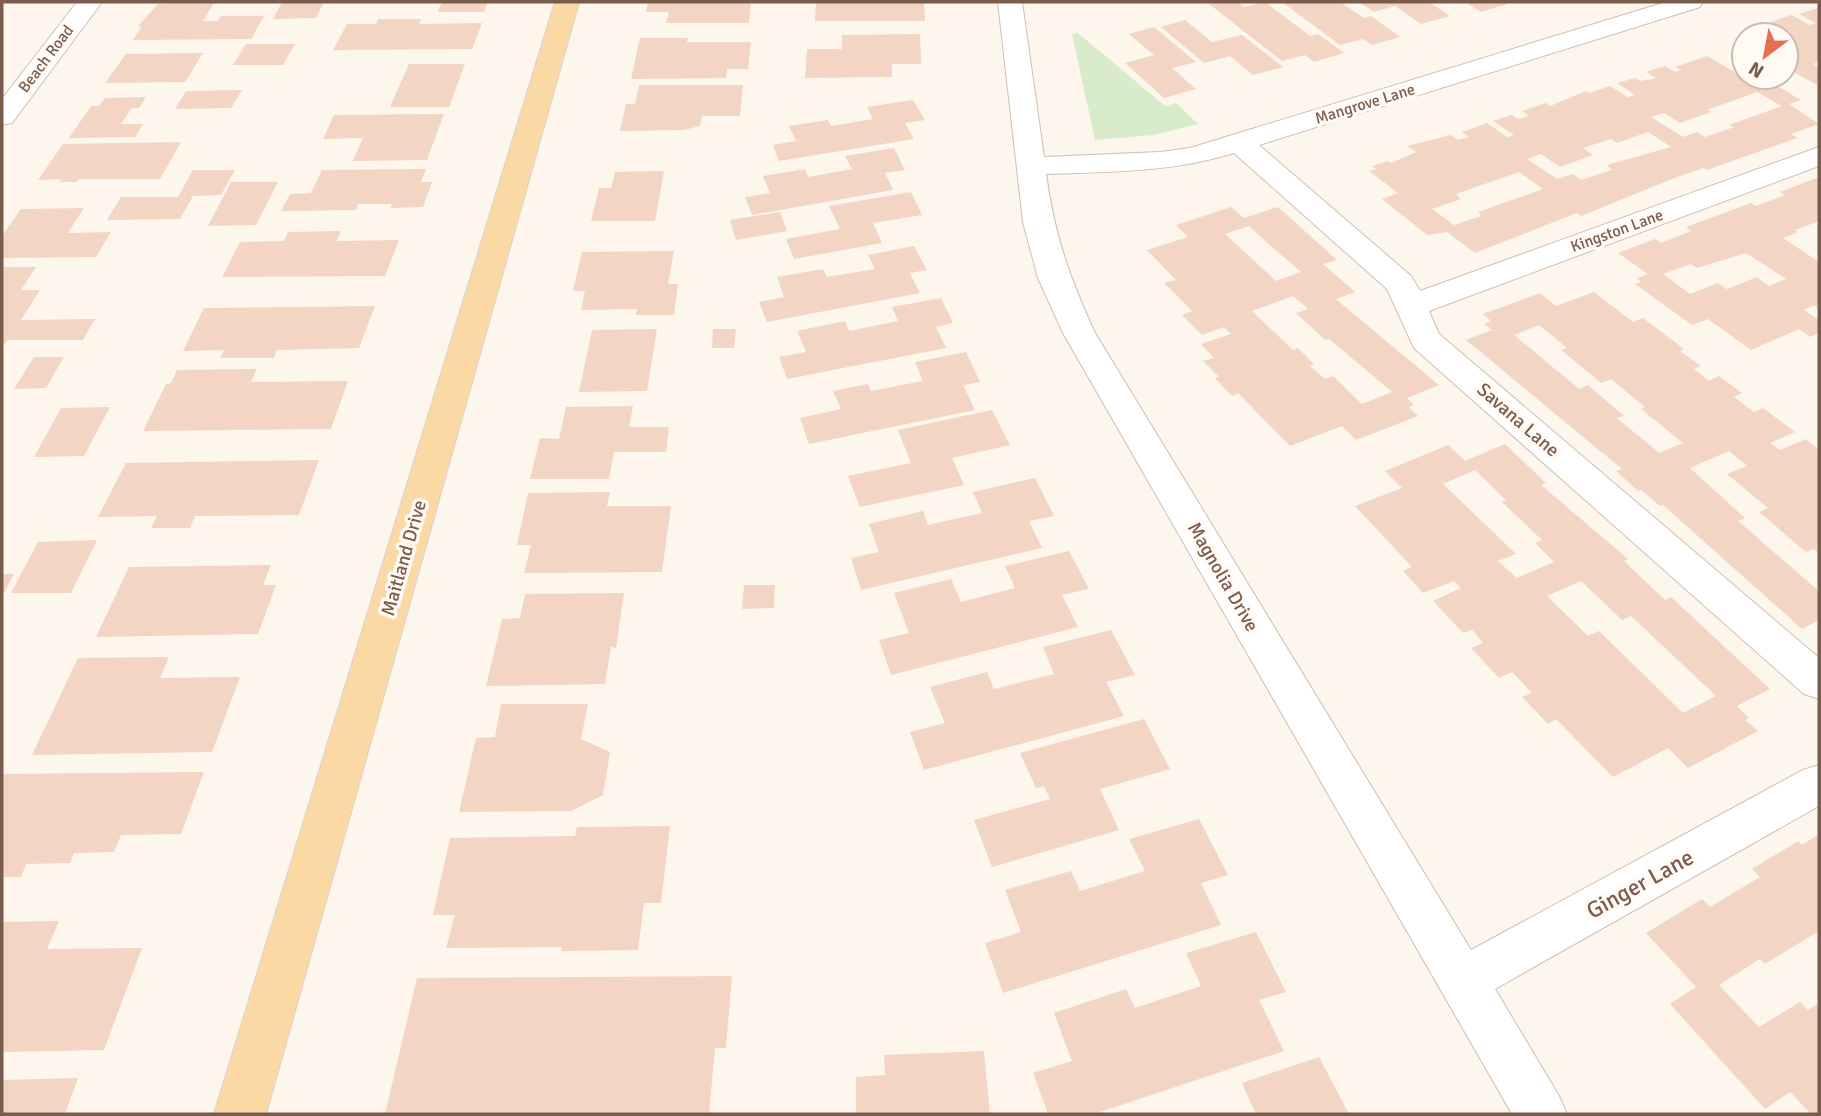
<svg xmlns="http://www.w3.org/2000/svg" width="1821" height="1116" font-family="Signika,sans-serif">
<rect width="100%" height="100%" fill="#fdf6ec"/>
<!-- green -->
<polygon fill="#d8ecc9" points="1078,33 1165,106 1176,103 1198,124 1154,135 1095,140 1072,34"/>
<!-- building -->
<g fill="#f3d5c3" fill-rule="evenodd">
<polygon points="282,2 324,2 316,18 273,19"/>
<polygon points="442,2 488,2 484,12 438,12"/>
<polygon points="648,2 751,2 749,23 666,23 669,12 646,12"/>
<polygon points="816,2 924,2 925,21 815,21"/>
<polygon points="1220,2 1238,2 1244,7 1265,2 1310,36 1318,34 1344,53 1314,62 1305,55 1282,61 1209,4"/>
<polygon points="1282,2 1340,2 1364,18 1371,16 1400,37 1372,45 1363,39 1340,45"/>
<polygon points="1359,2 1429,2 1450,16 1421,24 1395,6 1374,12"/>
<polygon points="1465,2 1505,2 1508,4 1481,12"/>
<polygon points="214,3 203,21 218,21 221,16 264,16 251,39 133,40 142,26 138,26 158,4"/>
<polygon points="1818,8 1819,62 1813,64 1819,68 1819,85 1817,85 1786,68 1786,35 1747,34 1777,25 1771,22 1791,15 1810,25 1816,23 1799,14"/>
<polygon points="378,19 421,19 419,24 482,23 472,49 333,50 347,24 376,24"/>
<polygon points="1185,20 1212,42 1242,35 1283,67 1253,75 1230,56 1204,63 1161,27"/>
<polygon points="1154,27 1196,62 1172,68 1196,89 1164,98 1125,63 1154,55 1129,34"/>
<polygon points="920,34 921,64 892,64 892,77 805,78 807,49 842,49 842,35"/>
<polygon points="640,38 688,38 687,42 751,42 748,69 727,69 726,78 631,79"/>
<polygon points="246,44 295,44 283,65 233,65"/>
<polygon points="203,53 185,82 105,83 126,54"/>
<path d="M1707,56L1740,75L1744,74V77H1762L1801,100L1789,104L1819,124L1791,134L1797,138L1707,170L1703,168L1672,179L1581,216L1577,213L1475,253L1447,232L1427,235L1382,199L1398,193L1369,171L1376,169L1372,166L1388,161L1391,163L1416,152L1407,146L1451,135L1458,140L1469,137L1462,132L1487,123L1507,137L1514,135L1493,121L1512,115L1518,119L1529,116L1522,111L1546,103L1550,106L1586,91L1589,93L1610,86L1628,97L1635,95L1617,83L1635,78L1640,81L1653,79L1656,78L1646,72L1665,66L1675,72L1681,70L1675,67ZM1757,92L1782,106L1729,125L1734,127L1705,137L1697,132L1683,137L1651,117L1664,113L1680,123L1711,112L1707,110ZM1648,132L1671,147L1607,165L1612,170L1581,180L1573,174L1557,179L1527,159L1541,154L1560,167L1593,155L1583,148L1611,139L1617,143ZM1519,172L1543,189L1478,212L1481,216L1454,225L1432,209L1461,199L1456,194Z"/>
<polygon points="409,64 465,64 449,107 390,107"/>
<polygon points="639,85 743,85 740,116 702,116 700,126 684,130 620,131 626,104 635,104"/>
<polygon points="242,90 231,108 175,109 186,91"/>
<polygon points="146,97 139,108 132,108 121,124 143,124 135,137 69,138 91,106 99,106 105,98"/>
<polygon points="913,100 925,120 905,123 914,139 779,161 773,145 796,141 789,126 828,120 831,126 873,119 867,107"/>
<polygon points="444,114 427,160 353,161 363,138 323,139 334,115"/>
<polygon points="181,142 160,179 79,179 77,182 59,182 62,179 38,180 63,144"/>
<polygon points="894,148 905,170 885,173 893,190 752,215 745,197 770,193 763,176 805,169 808,177 852,169 845,156"/>
<polygon points="426,169 421,182 432,182 423,207 390,208 392,204 358,204 356,210 281,211 290,194 311,193 322,170"/>
<polygon points="193,170 235,170 221,195 193,196 180,219 107,220 121,197 178,197"/>
<polygon points="664,171 655,221 591,221 599,188 611,188 615,172"/>
<path d="M1819,177V221L1795,230L1798,232L1783,238L1819,262V309L1814,305L1804,310L1819,320V333L1810,337L1799,329L1751,350L1708,319L1692,325L1635,284L1641,282L1637,278L1648,274L1618,253L1655,239L1661,243L1691,231L1686,227L1751,203L1756,206L1785,195L1780,192ZM1746,253L1786,279L1769,286L1757,277L1727,289L1718,283L1690,294L1663,274L1691,264L1697,268Z"/>
<polygon points="231,182 278,182 256,225 208,226"/>
<polygon points="911,192 922,215 873,223 882,243 794,259 786,239 840,229 829,206"/>
<path d="M1231,207L1244,218L1278,207L1337,260L1323,264L1355,292L1336,299L1439,385L1407,398L1414,405L1409,407L1418,416L1356,440L1342,426L1290,446L1238,393L1232,396L1215,378L1219,377L1203,361L1214,358L1201,344L1231,334L1224,327L1202,335L1182,315L1192,311L1164,283L1176,280L1147,250L1188,237L1176,225ZM1249,226L1272,247L1301,272L1276,281L1225,234ZM1293,296L1308,309L1296,313L1325,340L1329,339L1392,392L1362,404L1333,376L1325,379L1310,366L1314,364L1298,348L1293,350L1252,311Z"/>
<polygon points="84,208 68,233 111,232 96,257 2,258 2,236 21,209"/>
<polygon points="780,212 787,231 736,240 730,220"/>
<polygon points="341,231 337,241 399,240 385,276 222,277 240,242 284,241 288,232"/>
<polygon points="914,246 927,270 910,273 920,293 767,322 759,302 784,297 777,277 823,269 827,277 875,269 868,255"/>
<polygon points="674,251 668,284 678,284 674,315 636,315 637,309 581,310 585,291 573,291 582,252"/>
<polygon points="2,267 36,267 21,290 40,290 21,320 95,319 83,340 8,340 2,346"/>
<path d="M1594,292L1633,322L1643,318L1684,349L1680,351L1701,366L1694,369L1709,381L1719,376L1742,393L1734,397L1754,412L1763,408L1795,432L1770,443L1780,450L1806,439L1819,450V553L1814,549L1806,552L1759,512L1768,508L1727,474L1747,466L1729,451L1690,468L1745,518L1738,521L1819,591V620L1802,629L1663,505L1660,506L1641,490L1638,491L1616,471L1622,469L1466,340L1492,330L1484,324L1491,321L1483,314L1540,293L1556,306ZM1539,325L1567,348L1561,350L1601,383L1611,379L1645,407L1641,409L1683,443L1659,453L1617,418L1624,416L1588,385L1579,389L1514,335Z"/>
<polygon points="941,298 953,323 936,327 946,348 787,379 779,357 806,352 797,331 845,321 849,331 898,321 892,307"/>
<polygon points="375,306 359,348 277,350 274,358 220,358 224,350 183,351 204,308"/>
<polygon points="657,329 647,391 579,392 592,330"/>
<polygon points="713,329 736,329 734,348 712,348"/>
<polygon points="966,352 980,382 963,385 975,410 809,444 800,418 841,409 833,391 868,384 871,391 923,381 915,362"/>
<polygon points="34,357 64,357 46,388 14,389"/>
<polygon points="257,369 251,382 348,381 331,429 143,431 166,384 171,383 177,370"/>
<polygon points="633,406 629,427 669,427 666,452 614,452 609,479 530,479 540,438 559,439 566,407"/>
<polygon points="110,407 84,456 34,457 61,408"/>
<polygon points="992,410 1010,445 952,458 964,485 860,507 848,476 911,463 898,430"/>
<path d="M1505,444L1546,483L1541,485L1628,559L1624,561L1665,600L1671,597L1770,689L1737,706L1749,718L1745,720L1758,731L1688,768L1668,748L1613,777L1556,719L1548,724L1522,697L1532,693L1512,672L1499,678L1471,648L1483,643L1472,630L1463,633L1433,601L1461,588L1454,581L1423,593L1403,571L1412,567L1355,506L1402,488L1385,471L1448,445L1465,461ZM1475,470L1506,500L1502,502L1542,540L1535,543L1554,562L1517,578L1498,561L1516,554L1443,484ZM1581,581L1622,620L1631,616L1716,696L1683,713L1599,631L1588,636L1547,596Z"/>
<polygon points="319,460 299,515 195,516 190,528 151,528 157,516 98,517 126,463"/>
<polygon points="1035,478 1054,516 1029,521 1042,548 861,590 851,558 879,552 869,524 923,511 928,525 982,513 973,492"/>
<polygon points="610,492 607,506 671,506 662,572 524,573 531,545 517,545 528,493"/>
<polygon points="97,540 71,593 11,593 38,542"/>
<polygon points="1069,551 1089,589 1062,595 1078,627 891,675 879,640 909,633 894,593 951,579 961,602 1015,588 1005,566"/>
<polygon points="271,565 263,585 276,585 258,634 96,637 129,567"/>
<polygon points="2,574 14,574 2,597"/>
<polygon points="744,585 775,585 774,608 742,609"/>
<polygon points="624,593 616,648 611,647 605,684 486,686 502,619 520,618 525,594"/>
<polygon points="1111,630 1135,675 1106,682 1124,716 924,770 910,732 945,723 930,687 987,672 994,689 1054,674 1043,647"/>
<polygon points="169,657 160,678 240,677 212,752 32,755 78,658"/>
<polygon points="501,704 588,704 581,739 610,752 603,795 571,811 459,812 476,738 495,737"/>
<polygon points="1144,719 1170,769 1100,789 1119,830 992,867 974,820 1050,799 1044,786 1036,788 1020,753"/>
<polygon points="204,772 181,834 121,835 114,852 74,853 70,863 26,864 21,877 2,877 2,774"/>
<polygon points="1199,819 1228,875 1201,883 1221,925 1003,993 985,943 1021,932 1005,890 1071,871 1080,891 1145,871 1129,839"/>
<polygon points="670,826 661,903 644,903 638,950 561,951 562,947 446,948 455,915 433,915 450,838 575,836 577,827"/>
<polygon points="1819,834 1819,936 1816,933 1765,964 1760,959 1719,985 1759,1027 1800,1002 1808,1010 1819,1003 1819,1114 1811,1114 1790,1092 1765,1109 1670,1004 1696,987 1646,933 1702,899 1710,907 1760,877 1752,869 1798,841 1802,845"/>
<polygon points="59,921 47,949 142,948 104,1050 2,1052 2,922"/>
<polygon points="1256,932 1286,992 1259,1000 1284,1051 1094,1114 1048,1114 1033,1073 1072,1061 1054,1013 1126,989 1135,1008 1201,986 1186,953"/>
<polygon points="732,976 726,1048 715,1048 709,1114 385,1114 417,978"/>
<polygon points="984,1051 990,1114 856,1114 856,1077 885,1075 884,1055"/>
<polygon points="1319,1057 1349,1114 1256,1114 1242,1083"/>
<polygon points="78,1078 65,1114 2,1114 2,1080"/>
</g>
<g fill="none" stroke-linecap="round" stroke-linejoin="round">
<defs>
<g id="minor">
<polygon points="77,2 102,2 12,123 2,125 2,99"/>
<path d="M998,2H1022L1044,157L1160,152L1190,148L1666,2H1703L1700,7L1259,145L1411,276L1420,291L1819,147V166L1429,311L1439,334L1819,658V699L1804,694L1414,348L1387,289L1234,153C1173,172 1111,172 1046,174C1055,237 1069,276 1095,333L1471,950L1803,770L1819,765V806L1495,989L1559,1096L1567,1114H1512L1063,333L1038,278L1023,222Z"/>
</g>
<polygon id="major" points="555,2 579,2 266,1114 214,1114"/>
</defs>
<!-- minor casing -->
<use href="#minor" stroke="#d1beb0" stroke-width="2"/>
<!-- major casing -->
<use href="#major" stroke="#dad1cd" stroke-width="2"/>
<!-- minor -->
<use href="#minor" fill="#fff" fill-rule="evenodd"/>
<!-- major -->
<use href="#major" fill="#fbd9a5" fill-rule="evenodd"/>
</g>
<g text-anchor="middle" dominant-baseline="central" stroke-width="7" stroke-linejoin="round" paint-order="stroke">
<!-- far-street labels -->
<g font-size="16" fill="#7a5c4d" stroke="#fffaf3">
<text transform="translate(46 59) rotate(-53)">Beach Road</text>
<text transform="translate(1365 104) rotate(-17)">Mangrove Lane</text>
<text transform="translate(1617 231) rotate(-20)">Kingston Lane</text>
</g>
<!-- street labels -->
<g font-size="19" fill="#7a5c4d" stroke="#fffaf3">
<text transform="translate(1518 420) rotate(41)">Savana Lane</text>
<text transform="translate(404 558) rotate(-74)">Maitland Drive</text>
<text transform="translate(1223 577) rotate(60)">Magnolia Drive</text>
</g>
<!-- near-street labels -->
<g font-size="23" fill="#7a5c4d" stroke="#fffaf3">
<text transform="translate(1640 884) rotate(-29)">Ginger Lane</text>
</g>
</g>
<!-- border -->
<rect width="1821" height="1116" fill="none" stroke="#7a5c4d" stroke-width="7"/>
<!-- north arrow -->
<g transform="translate(1765 56) rotate(212)"><circle r="33" fill="#fffaf3" stroke="#cabbb1" stroke-width="2"/>
<path d="M0-5L12 26L0 18L-12 26Z" fill="#e76f51"/>
<text y="-10" font-size="19" font-weight="bold" text-anchor="middle" fill="#7a5c4d">N</text>
</g>
</svg>
